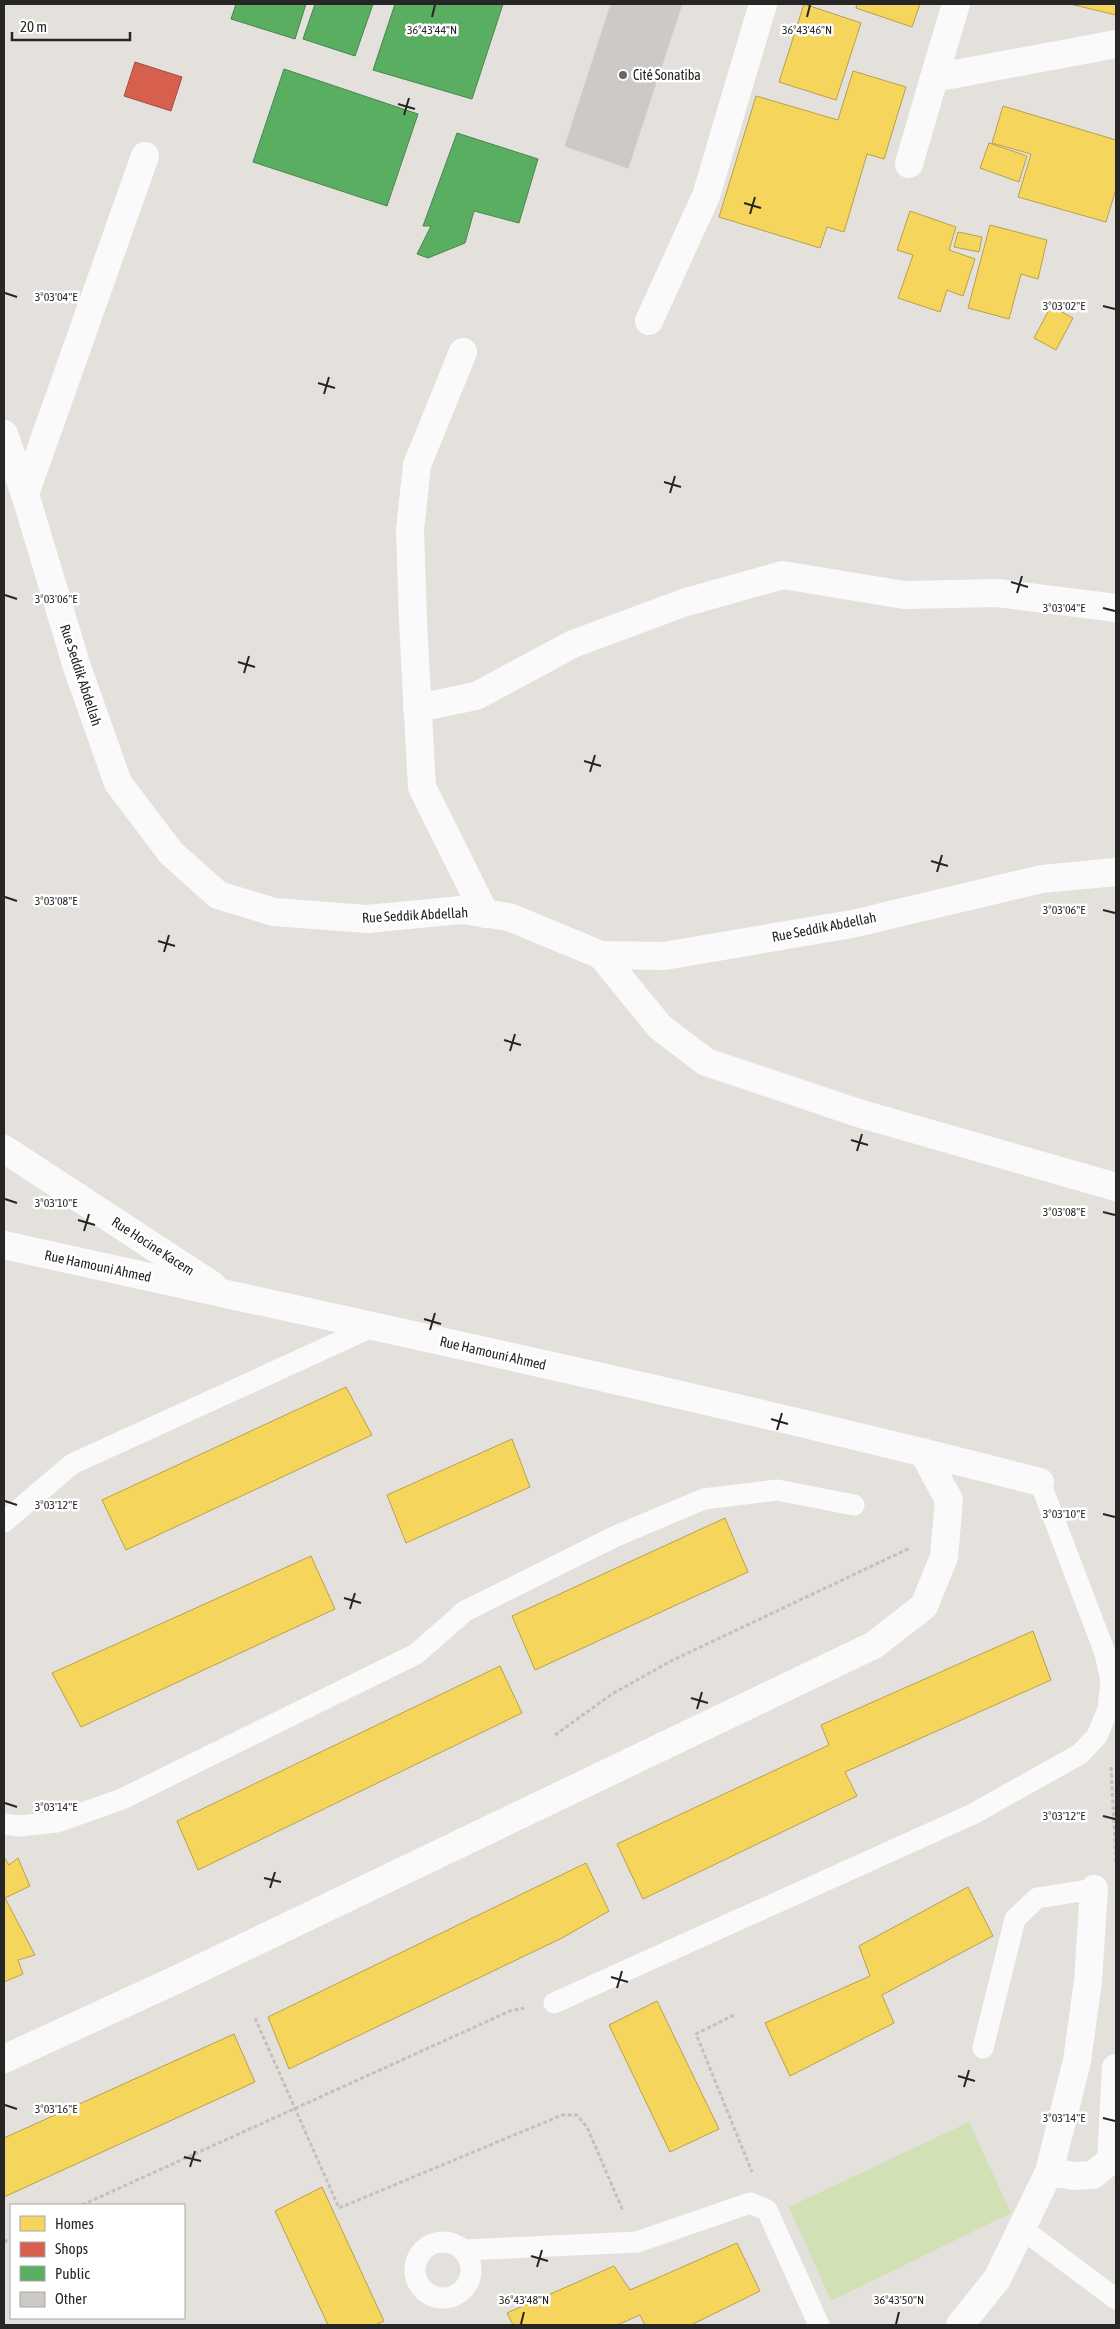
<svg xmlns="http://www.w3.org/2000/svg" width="1120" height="2329" font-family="'Asap Condensed',sans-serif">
<rect width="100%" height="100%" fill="#e4e1dc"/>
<!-- pitch -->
<polygon fill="#d2e0b6" points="969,2122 1011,2213 831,2301 789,2207"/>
<!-- homes -->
<g fill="#f6d55c" stroke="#b8a04c">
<polygon points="804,4 861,23 836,100 779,82"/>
<polygon points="857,4 920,4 912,27 856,8"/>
<polygon points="1070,4 1116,4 1116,15"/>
<polygon points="853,71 906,87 884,159 867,154 844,232 827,227 820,248 719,217 756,96 838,120"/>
<polygon points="1003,106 1116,140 1116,189 1106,222 1018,197 1031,154 992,143"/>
<polygon points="989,143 1027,156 1019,182 980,168"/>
<polygon points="910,211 956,227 949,250 975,259 963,296 947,290 940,312 898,298 913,255 897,250"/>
<polygon points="990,225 1047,240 1038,279 1021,274 1009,319 968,308"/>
<polygon points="958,232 982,237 979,252 954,247"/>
<polygon points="1051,306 1073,318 1056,350 1034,338"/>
<polygon points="346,1387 372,1435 126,1550 102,1500"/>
<polygon points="512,1439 530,1487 406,1543 387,1495"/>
<polygon points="725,1518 748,1572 535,1670 512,1616"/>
<polygon points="311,1556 335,1609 81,1727 52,1673"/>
<polygon points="1033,1631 1051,1680 845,1772 857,1796 643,1899 617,1844 829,1745 821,1725"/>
<polygon points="500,1666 522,1713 198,1870 177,1821"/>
<polygon points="4,1857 9,1865 18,1858 30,1886 5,1898 35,1955 18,1960 23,1974 4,1982"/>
<polygon points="586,1863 609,1911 562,1938 289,2069 268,2017"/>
<polygon points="968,1887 993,1936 882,1995 894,2023 790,2076 765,2023 870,1976 859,1946"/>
<polygon points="657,2001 719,2129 670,2152 609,2025"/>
<polygon points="234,2034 255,2082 4,2197 4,2138"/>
<polygon points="322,2187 384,2321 375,2325 328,2325 275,2211"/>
<polygon points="737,2243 760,2291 691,2325 645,2325 640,2315 617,2325 513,2325 507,2313 614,2266 630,2290"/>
</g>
<!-- shops -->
<polygon fill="#d6604d" stroke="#a14f41" points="135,62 182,77 171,111 124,96"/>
<!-- public -->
<g fill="#5aae61" stroke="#4a854f">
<polygon points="236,4 306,4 295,39 231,19"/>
<polygon points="315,4 373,4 355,56 303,39"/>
<polygon points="395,4 503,4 472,99 373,70"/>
<polygon points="284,69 418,114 387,206 253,162"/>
<polygon points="457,133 538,159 519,223 474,211 465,243 428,258 417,254 431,226 423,226"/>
</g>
<!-- building -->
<polygon fill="#ccc9c6" stroke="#cfccc8" points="611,4 682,4 628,168 565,146"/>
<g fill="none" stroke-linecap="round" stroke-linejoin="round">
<!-- path -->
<g stroke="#c2c1c0" stroke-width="3" stroke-dasharray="4 2.5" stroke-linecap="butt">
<polyline points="555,1735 612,1694 671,1661 910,1548"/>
<polyline points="1111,1767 1116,1860 1114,1863"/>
<polyline points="734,2015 696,2034 752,2172"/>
<polyline points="255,2018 339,2208 562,2115 577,2115 587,2127 623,2211"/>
<polyline points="82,2205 510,2011 524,2008"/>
<polyline points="4,2242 11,2238"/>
</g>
<!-- lane -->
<g stroke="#fbfafa" stroke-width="21">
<polyline points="4,1522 72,1464 374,1326"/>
<polyline points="4,1824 19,1826 57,1822 122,1799 416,1654 465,1611 616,1536 704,1499 777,1490 854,1505"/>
<polyline points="554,2003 973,1814 1080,1754 1097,1736 1108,1709 1111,1681 1105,1653 1040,1482"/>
<polyline points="983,2048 1015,1919 1037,1898 1094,1889"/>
<polyline points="1022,2229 1116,2299"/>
<circle cx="443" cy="2270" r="28"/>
<polyline points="464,2250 637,2242 750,2203 767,2210 819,2325"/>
</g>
<!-- street -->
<g stroke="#fbfafa" stroke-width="28">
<polyline points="956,4 934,78 1116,44"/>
<polyline points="909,164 934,78"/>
<polyline points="649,321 706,196 763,4"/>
<polyline points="463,352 417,465 410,530 413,622 422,787 485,914"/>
<polyline points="4,434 25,494 77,667 118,783 171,853 218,895 274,912 367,919 461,910 509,917 601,955 664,956 852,924 1042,879 1116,872"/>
<polyline points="25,494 145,156"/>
<polyline points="417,708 476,696 573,644 683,603 783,575 904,595 998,593 1116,608"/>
<polyline points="601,955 660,1027 706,1062 858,1113 1116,1187"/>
<polyline points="4,1149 212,1285"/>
<path d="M4,1245C350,1322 697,1394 1040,1482"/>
<polyline points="4,2059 182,1977 874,1645 924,1606 944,1557 949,1500 923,1452"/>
<polyline points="1049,2172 1074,2176 1093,2175 1111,2160 1116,2068"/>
<polyline points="960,2325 997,2279 1049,2172 1077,2061 1088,1981 1094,1889"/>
</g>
</g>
<!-- ticks -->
<path fill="none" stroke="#262626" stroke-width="2" d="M432,17L435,5M807,17L810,5M398,104L415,109M404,115L409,98M744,203L761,208M750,214L755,197M5,293L17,297M1103,306L1115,309M318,383L335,388M324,394L329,377M664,482L681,487M670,493L675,476M1011,582L1028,587M1017,593L1022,576M5,595L17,599M1103,608L1115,611M238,662L255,667M244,673L249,656M584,761L601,766M590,772L595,755M931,861L948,866M937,872L942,855M5,897L17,901M1103,910L1115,913M158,941L175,946M164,952L169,935M504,1040L521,1045M510,1051L515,1034M851,1140L868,1145M857,1151L862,1134M5,1199L17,1203M1103,1212L1115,1215M78,1220L95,1225M84,1231L89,1214M424,1319L441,1324M430,1330L435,1313M771,1419L788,1424M777,1430L782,1413M5,1501L17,1505M1103,1514L1115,1517M344,1598L361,1603M350,1609L355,1593M691,1698L708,1703M697,1709L702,1692M5,1803L17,1807M1103,1816L1115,1819M264,1878L281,1882M270,1888L275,1872M611,1977L628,1982M617,1988L622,1971M958,2076L975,2081M964,2087L969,2070M5,2105L17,2109M1103,2118L1115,2121M184,2157L201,2161M190,2167L195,2151M531,2256L548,2261M537,2267L542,2250M521,2324L524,2312M896,2324L899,2312"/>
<!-- markers -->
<circle fill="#686766" stroke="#fff" stroke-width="2" cx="623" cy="75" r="5"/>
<g text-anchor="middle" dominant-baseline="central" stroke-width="5" stroke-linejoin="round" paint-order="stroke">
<!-- poi labels -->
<g font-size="14" fill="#262626" stroke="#fff" text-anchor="start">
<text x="633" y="75">Cité Sonatiba</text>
</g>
<!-- street labels -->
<g font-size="14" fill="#262626" stroke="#fff">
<text transform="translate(81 675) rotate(72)">Rue Seddik Abdellah</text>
<text transform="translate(415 915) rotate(-3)">Rue Seddik Abdellah</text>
<text transform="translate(824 927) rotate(-11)">Rue Seddik Abdellah</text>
<text transform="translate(153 1246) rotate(33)">Rue Hocine Kacem</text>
<text transform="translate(98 1266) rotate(12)">Rue Hamouni Ahmed</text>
<text transform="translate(493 1353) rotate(13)">Rue Hamouni Ahmed</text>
</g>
</g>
<g font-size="12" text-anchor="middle" fill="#262626" stroke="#fff" stroke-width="5" stroke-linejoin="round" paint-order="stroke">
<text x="432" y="34">36°43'44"N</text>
<text x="807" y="34">36°43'46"N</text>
<text x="56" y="301">3°03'04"E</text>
<text x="1064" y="310">3°03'02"E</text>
<text x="56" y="603">3°03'06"E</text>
<text x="1064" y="612">3°03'04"E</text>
<text x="56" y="905">3°03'08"E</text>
<text x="1064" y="914">3°03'06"E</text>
<text x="56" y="1207">3°03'10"E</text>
<text x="1064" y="1216">3°03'08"E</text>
<text x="56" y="1509">3°03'12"E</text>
<text x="1064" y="1518">3°03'10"E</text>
<text x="56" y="1811">3°03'14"E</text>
<text x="1064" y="1820">3°03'12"E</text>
<text x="56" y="2113">3°03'16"E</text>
<text x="1064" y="2122">3°03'14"E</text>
<text x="524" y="2304">36°43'48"N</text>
<text x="899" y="2304">36°43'50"N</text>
</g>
<!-- border -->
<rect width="1120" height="2329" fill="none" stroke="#262626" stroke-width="10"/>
<!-- legend -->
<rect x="10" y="2204" width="175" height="115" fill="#ffffff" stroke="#a8a8a8"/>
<rect x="20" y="2216" width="25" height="15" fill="#f6d55c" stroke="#a8a8a8"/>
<text x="55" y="2229" font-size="15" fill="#262626">Homes</text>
<rect x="20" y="2242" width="25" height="15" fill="#d6604d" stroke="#a8a8a8"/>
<text x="55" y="2254" font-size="15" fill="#262626">Shops</text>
<rect x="20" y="2266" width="25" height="15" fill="#5aae61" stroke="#a8a8a8"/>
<text x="55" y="2279" font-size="15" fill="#262626">Public</text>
<rect x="20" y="2292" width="25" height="15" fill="#ccc9c6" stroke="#a8a8a8"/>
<text x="55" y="2304" font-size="15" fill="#262626">Other</text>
<!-- scale -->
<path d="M12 32v8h118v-8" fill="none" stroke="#262626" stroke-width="2.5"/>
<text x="20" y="32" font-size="15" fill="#262626" stroke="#ffffff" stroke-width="4" paint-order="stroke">20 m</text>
</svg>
